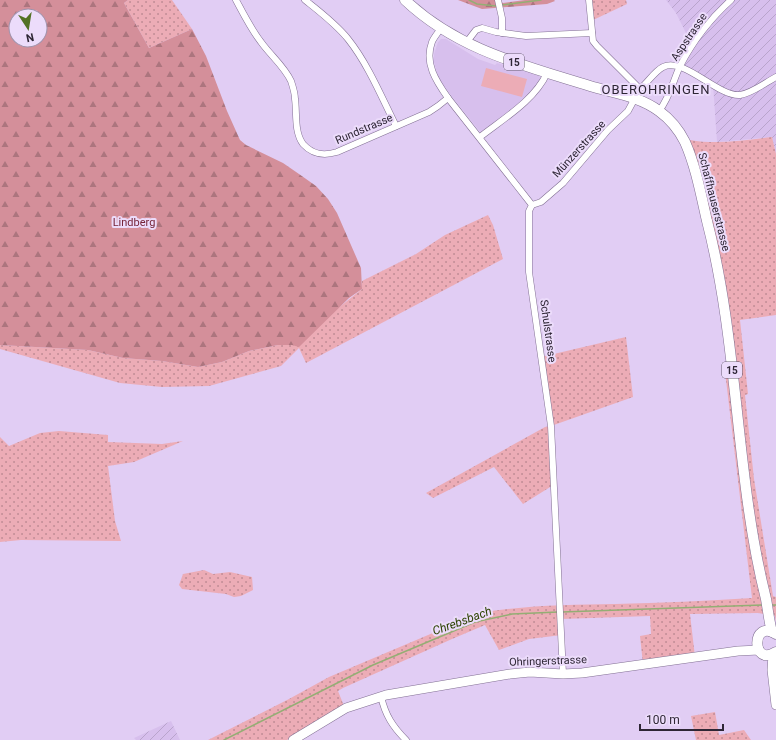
<svg xmlns="http://www.w3.org/2000/svg" width="776" height="740" font-family="Roboto,sans-serif">
<defs>
<pattern id="industrial-furrows" width="10" height="10" patternUnits="userSpaceOnUse"><rect width="10" height="10" fill="#d7bfed"/><path d="M-1 1l2-2M0 10L10 0M9 11l2-2" fill="none" stroke="#b9a4cc"/></pattern>
<pattern id="grass-dots" width="8" height="8" patternUnits="userSpaceOnUse"><rect width="8" height="8" fill="#ecacb6"/><path d="M2 2h.1M6 6h.1" fill="none" stroke="#c08c95" stroke-width="1.8" stroke-linecap="round"/></pattern>
<pattern id="forest-firs" width="22" height="20" patternUnits="userSpaceOnUse"><rect width="22" height="20" fill="#d48f9a"/><path d="M5 1l3.5 6h-7zM16 11l3.5 6h-7z" fill="#ac757e"/></pattern>
</defs>
<rect width="100%" height="100%" fill="#e1cdf4"/>
<!-- built -->
<polygon fill="#d7bfed" points="441,39 446,39 478,59 495,65 497,63 539,76 541,79 539,83 521,103 481,133 450,94 438,77 434,62 434,54 438,42"/>
<!-- industrial -->
<g fill="url(#industrial-furrows)">
<polygon points="666,0 776,0 776,154 772,137 717,142 713,84 680,67 692,45 676,13"/>
<polygon points="171,721 180,740 136,740 134,738"/>
</g>
<!-- grass -->
<g fill="url(#grass-dots)">
<polygon points="128,0 172,0 192,29 149,48 124,3"/>
<polygon points="589,0 626,0 627,4 591,21"/>
<path d="M772,137L776,154V315L740,320L748,394L745,395L754,479L773,596L776,597V622L775,616L758,613L690,614L695,657L643,664L640,636L651,634L650,616L561,619L562,635L529,639L499,650L485,625L452,639L343,688L338,691L344,706L287,740H208L289,699L329,677L480,613C525,605 570,605 615,604C660,603 707,601 752,598L724,363L731,361L690,157V140C717,145 745,140 772,137Z"/>
<polygon points="488,215 493,225 503,259 306,363 299,348 281,366 209,386 162,387 120,383 0,349 0,345 88,350 123,358 162,361 198,367 222,362 249,351 278,345 292,345 362,289 362,281 416,254 445,235"/>
<polygon points="626,337 633,397 551,426 555,484 523,504 494,467 433,498 426,493 545,427 551,426 541,357"/>
<polygon points="59,431 108,435 108,442 162,444 183,441 134,462 108,466 115,521 121,541 21,540 0,542 0,437 9,446 40,433"/>
<polygon points="204,570 213,574 230,572 252,577 253,590 241,596 234,597 226,594 182,589 179,585 183,574"/>
<polygon points="715,712 719,735 744,730 751,740 696,740 691,716"/>
</g>
<!-- forest -->
<g fill="url(#forest-firs)" fill-rule="evenodd">
<path d="M0,0H128L124,3L149,48L192,29L206,56L227,111L240,140L246,145L283,163L299,174L316,186L328,199L337,213L361,268L362,289L349,298L299,347L292,345H278L249,351L222,362L198,367L162,361L123,358L88,350L0,345ZM16,16H40V40H16Z"/>
<polygon points="458,0 499,0 503,3 525,0 554,0 555,1 547,4 482,9"/>
</g>
<!-- garden -->
<polygon fill="#ecacb6" points="486,68 527,79 522,97 481,86"/>
<g fill="none" stroke-linecap="round" stroke-linejoin="round">
<!-- stream -->
<g stroke="#94ae74" stroke-width="1.5">
<polyline points="469,0 477,4 496,6"/>
<polyline points="502,5 541,0"/>
<polyline points="770,605 776,605"/>
<polyline points="562,612 762,605"/>
<polyline points="224,740 373,665 475,622 512,614 558,612"/>
</g>
<defs>
<g id="minor">
<path d="M236,0C244,15 251,29 261,42C271,56 284,66 291,81C293,87 295,93 295,99C297,113 294,132 303,144C313,155 324,156 337,152L429,112L438,106L448,98"/>
<path d="M305,0C320,12 336,24 348,39C368,64 382,98 396,126"/>
<polyline points="498,0 502,18 502,33"/>
<path d="M589,0L593,41L597,46L639,88H641C648,82 655,71 663,67C683,56 718,97 740,95C752,93 765,83 776,77"/>
<path d="M441,28C438,33 434,37 432,42C424,63 436,81 448,98L532,205L529,211V272L551,426L563,674"/>
<polyline points="466,43 476,30 482,28 496,32 526,36 592,33"/>
<path d="M659,111C670,97 673,81 680,66C693,41 711,18 731,0"/>
<path d="M480,137C503,119 535,100 547,73"/>
<polyline points="532,205 541,202 563,183 608,130 628,111 635,98"/>
<path d="M381,696C385,715 393,727 406,740"/>
</g>
<g id="secondary">
<polyline points="773,654 772,670 776,705"/>
<polyline points="293,740 346,708 386,695 510,674 530,672 563,674 582,673 738,651 759,650"/>
</g>
<g id="primary">
<path d="M405,0C458,50 523,65 590,86C613,93 639,96 659,111C670,119 679,130 685,142C696,167 701,195 707,221C739,345 735,476 766,599C768,610 769,621 772,632"/>
<path d="M776,634C751,618 751,668 776,652"/>
</g>
</defs>
<!-- minor casing -->
<use href="#minor" stroke="#827093" stroke-width="7"/>
<!-- secondary casing -->
<use href="#secondary" stroke="#827093" stroke-width="10"/>
<!-- primary casing -->
<use href="#primary" stroke="#827093" stroke-width="11"/>
<!-- minor -->
<use href="#minor" stroke="#fff" stroke-width="6"/>
<!-- secondary -->
<use href="#secondary" stroke="#fff" stroke-width="9"/>
<!-- primary -->
<use href="#primary" stroke="#fff" stroke-width="10"/>
</g>
<g text-anchor="middle" dominant-baseline="central" stroke-width="4" stroke-linejoin="round" paint-order="stroke">
<!-- shield labels -->
<g fill="#ecdcfb" stroke="#675d70" stroke-width="1">
<rect x="504" y="54" width="20" height="16" rx="3"/>
<rect x="722" y="362" width="20" height="16" rx="3"/>
</g>
<g font-size="10" font-weight="bold" fill="#2e2635">
<text x="514" y="62">15</text>
<text x="732" y="370">15</text>
</g>
<!-- street labels -->
<g font-size="11" fill="#2e2635" stroke="#ecdcfb">
<text transform="translate(689 37) rotate(-56)">Aspstrasse</text>
<text transform="translate(364 129) rotate(-23)">Rundstrasse</text>
<text transform="translate(579 149) rotate(-48)">Münzerstrasse</text>
<text transform="translate(714 202) rotate(76)">Schaffhauserstrasse</text>
<text transform="translate(548 331) rotate(82)">Schulstrasse</text>
<text transform="translate(548 661) rotate(-2)">Ohringerstrasse</text>
</g>
<!-- park labels -->
<g font-size="11" fill="#762439" stroke="#ecdcfb">
<text x="134" y="222">Lindberg</text>
</g>
<!-- water labels -->
<g font-size="12" font-style="italic" fill="#2c4300" stroke="#ecdcfb">
<text transform="translate(462 621) rotate(-20)">Chrebsbach</text>
</g>
<!-- quarter labels -->
<g font-size="13" letter-spacing="1" fill="#2e2635" stroke="#ecdcfb">
<text x="656" y="89">OBEROHRINGEN</text>
</g>
</g>
<!-- north arrow -->
<g transform="translate(28 28) rotate(168)"><circle r="19" fill="#ecdcfb" stroke="#a093ac"/>
<path d="M0-3L7 15L0 10L-7 15Z" fill="#537126"/>
<text y="-6" font-size="11" font-weight="bold" text-anchor="middle" fill="#2e2635">N</text>
</g>
<!-- scale -->
<path d="M640 724v6h83v-6" fill="none" stroke="#2e2635" stroke-width="2"/>
<text x="646" y="724" font-size="12" fill="#2e2635" stroke="#ecdcfb" stroke-width="3" paint-order="stroke">100 m</text>
</svg>
